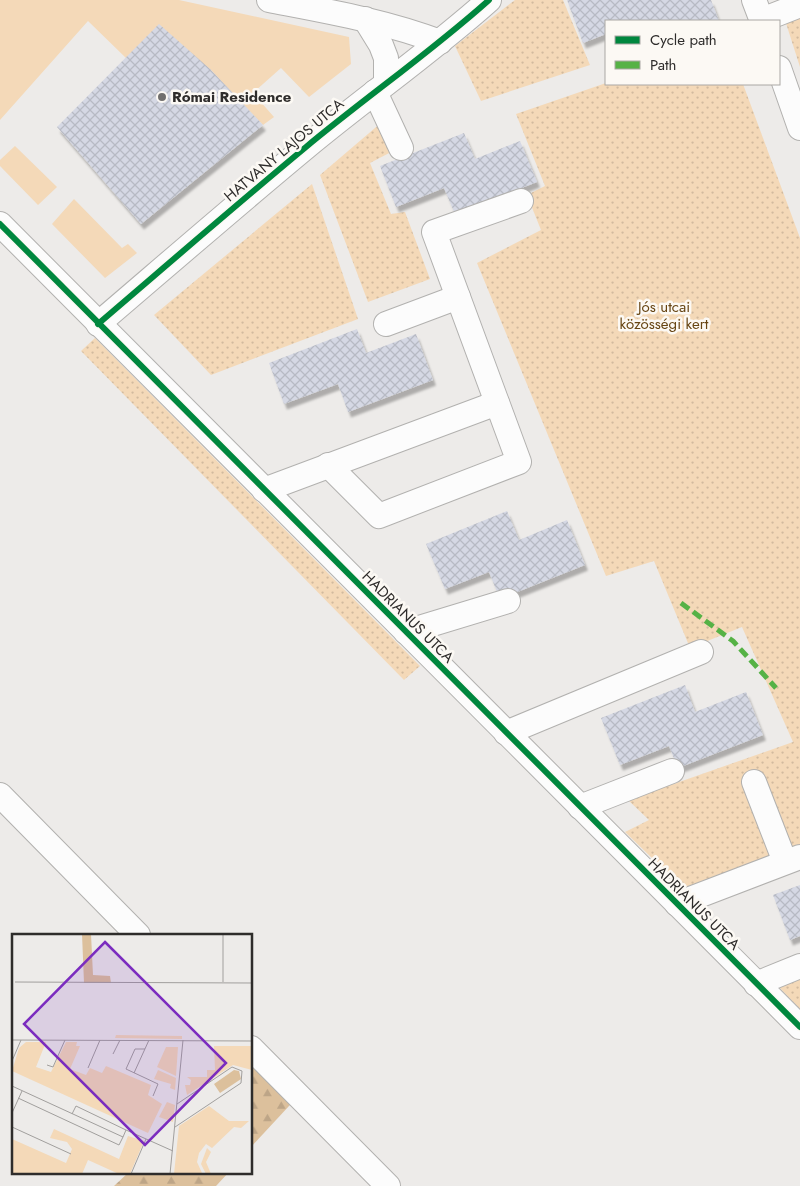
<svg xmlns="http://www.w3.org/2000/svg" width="800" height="1186" font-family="Jost,sans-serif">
<defs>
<pattern id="forest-firs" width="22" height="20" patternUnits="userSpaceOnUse" patternTransform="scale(1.25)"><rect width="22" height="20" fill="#dcc09c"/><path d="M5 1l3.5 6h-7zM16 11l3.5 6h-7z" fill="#bda587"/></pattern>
<pattern id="park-dots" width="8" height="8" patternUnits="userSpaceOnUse" patternTransform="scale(1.25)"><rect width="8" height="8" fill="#f4d9b8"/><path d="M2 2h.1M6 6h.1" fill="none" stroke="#d2ba9e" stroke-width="1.8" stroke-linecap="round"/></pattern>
<pattern id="building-cross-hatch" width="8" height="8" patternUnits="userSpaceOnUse" patternTransform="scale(1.25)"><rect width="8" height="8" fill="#d5d8e4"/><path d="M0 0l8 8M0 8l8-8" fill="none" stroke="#b7bac4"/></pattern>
<filter id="shadow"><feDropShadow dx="3" dy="5.5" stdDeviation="1" flood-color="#0004"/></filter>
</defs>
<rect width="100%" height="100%" fill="#edebe9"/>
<!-- green -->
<g fill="#f4d9b8">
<polygon points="0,0 179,0 349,37 351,64 309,97 281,68 253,93 274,117 263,125 210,69 126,58 88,21 0,120"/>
<polygon points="15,146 57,187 38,205 0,166 0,160"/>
<polygon points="74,199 122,248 128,244 137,253 105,278 52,224"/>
</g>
<!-- forest -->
<g fill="url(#forest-firs)">
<polygon points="251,1039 302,1092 251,1147"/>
<polygon points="129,1172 229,1172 216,1186 114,1186"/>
</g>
<!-- park -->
<g fill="url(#park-dots)">
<polygon points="515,0 563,0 590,65 481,101 455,46"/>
<polygon points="800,14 800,67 785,20"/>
<polygon points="606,83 743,84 800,238 800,848 683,888 625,832 649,820 628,800 793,742 742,627 690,648 654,561 606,576 477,263 541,230 527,195 545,186 516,114"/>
<polygon points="382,122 395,150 370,163 391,214 405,212 430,279 368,302 320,175"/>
<polygon points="312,184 358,319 211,375 154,315"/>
<polygon points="95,338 420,666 404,680 81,351"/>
<polygon points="800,976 800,1009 777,985"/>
</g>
<!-- building -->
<g fill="url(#building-cross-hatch)" filter="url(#shadow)">
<polygon points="567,0 711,0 719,21 606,21 606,34 583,43"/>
<polygon points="159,24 210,69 263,125 141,224 57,127"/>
<polygon points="464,133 475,159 520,141 537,182 455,214 444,188 396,207 380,166"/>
<polygon points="357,329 366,353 416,334 433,380 348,412 338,384 284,404 269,363"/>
<polygon points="507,511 519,540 567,520 585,565 500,599 489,572 445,589 426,544"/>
<polygon points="685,685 695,712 746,692 763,735 678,768 669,746 620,765 601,718"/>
<polygon points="800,885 800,936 790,940 773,895"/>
</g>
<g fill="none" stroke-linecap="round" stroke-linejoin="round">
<defs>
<g id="minor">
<path d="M269,0C326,11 385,21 440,42"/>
<polyline points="754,0 762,21"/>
<polyline points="365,19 381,45 386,58 386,83"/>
<polyline points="762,20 800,5"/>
<polyline points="779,68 800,128"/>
<polyline points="375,92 401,148"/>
<polyline points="0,224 800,1027"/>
<path d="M98,324C167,265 236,205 306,147C366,97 431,52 489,0"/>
<polyline points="386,324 458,297"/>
<polyline points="328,465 379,516 519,462 434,232 521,201"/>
<polyline points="264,490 497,403"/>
<polyline points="406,632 508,601"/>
<polyline points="506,733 701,652"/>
<polyline points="754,782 785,862"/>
<polyline points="0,795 138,935"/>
<polyline points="580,807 672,771"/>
<polyline points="677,904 800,857"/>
<polyline points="756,984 800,966"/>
<polyline points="251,1048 388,1186"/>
</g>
</defs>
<!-- minor casing -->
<use href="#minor" stroke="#b2b1af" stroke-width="26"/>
<!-- minor -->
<use href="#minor" stroke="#fcfcfc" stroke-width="24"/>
<!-- quiet -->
<polyline stroke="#56b246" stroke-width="5" stroke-dasharray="10 5" stroke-linecap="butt" points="681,603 733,641 776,688"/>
<defs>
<g id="cycleway">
<polyline points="0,224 800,1027"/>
<path d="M98,324C167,265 236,205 306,147C366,97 431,52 489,0"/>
</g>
</defs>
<!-- cycleway casing -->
<use href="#cycleway" stroke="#fcf9f4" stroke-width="9"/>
<!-- cycleway -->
<use href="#cycleway" stroke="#00873e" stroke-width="6"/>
</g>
<!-- markers -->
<circle fill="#716f6e" stroke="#fcf9f4" stroke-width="2" cx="162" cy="97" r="5"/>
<g text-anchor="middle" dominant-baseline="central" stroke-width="5" stroke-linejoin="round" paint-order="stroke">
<!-- poi labels -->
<g font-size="15" font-weight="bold" fill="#2e2c2b" stroke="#fcf9f4" text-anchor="start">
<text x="172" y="97">Római Residence</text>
</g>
<!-- street labels -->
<g font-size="15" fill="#2e2c2b" stroke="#fcf9f4">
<text transform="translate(284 150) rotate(-40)">HATVANY LAJOS UTCA</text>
<text transform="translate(408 617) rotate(45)">HADRIANUS UTCA</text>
<text transform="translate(694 904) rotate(45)">HADRIANUS UTCA</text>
</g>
<!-- park labels -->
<g font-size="15" fill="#674513" stroke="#fcf9f4">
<text x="664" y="307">Jós utcai<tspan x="664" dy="17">közösségi kert</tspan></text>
</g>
</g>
<!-- overview -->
<g transform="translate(12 934)">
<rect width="240" height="240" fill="#edebe9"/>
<path d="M202,112H240V136L221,131L175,161L173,151H178L179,146L175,143H195V136H203ZM195,214L199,218L194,228L199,240H194L189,230Z" fill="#f4d9b8"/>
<path d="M70,0H79L81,41L98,42L99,49H72ZM222,136L227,137L229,145L208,159L202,150Z" fill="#dcc09c"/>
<path d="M104,101L170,102V105L103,104ZM14,108H34L24,133L39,138L54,108H65L64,112H68L58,135L74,141L78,134L90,139L94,132L139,151L136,161L150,170L136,199L0,137L7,114ZM154,113H166L164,142L145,133ZM146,136L164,144L163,156L158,154L159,150L142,145ZM155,168L163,171L161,188L147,183ZM197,172L217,187H237L229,194L222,193L200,214L194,210L187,219L185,228L190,239L162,240L167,192ZM42,195L107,225L116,202L132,207L118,240H107L76,226L70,240H0V205L54,229L60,215L55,208L38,204Z" fill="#f4d9b8"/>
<path fill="none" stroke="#a19f9d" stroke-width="1" d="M211,0V48M3,48L240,49M0,106L240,107M133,115H123L114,135L146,150L141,162M101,120L108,106M0,127L9,106M35,131L41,133L53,106M76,134L88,106M122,139L137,106M0,152L111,203L114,196L161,217M6,164L107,211L111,203M0,179L10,157M60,180L64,172L114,196M0,193L59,220M163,193L229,149L230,137L220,133L165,170M119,240L134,205M158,240L171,106"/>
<path fill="#7b2cbf" fill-opacity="0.15" stroke="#7b2cbf" stroke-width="2.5" d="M93,8L214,129L133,211L12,90Z"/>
<rect width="240" height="240" fill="none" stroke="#2e2c2b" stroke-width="2.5"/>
</g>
<!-- legend -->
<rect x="605" y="20" width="175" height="65" fill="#fcf9f4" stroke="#aaa7a4"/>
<rect x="615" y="36" width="25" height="8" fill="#00873e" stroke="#aaa7a4"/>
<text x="650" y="45" font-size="15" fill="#2e2c2b">Cycle path</text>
<rect x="615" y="61" width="25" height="8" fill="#56b246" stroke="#aaa7a4"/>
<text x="650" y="70" font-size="15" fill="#2e2c2b">Path</text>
</svg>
